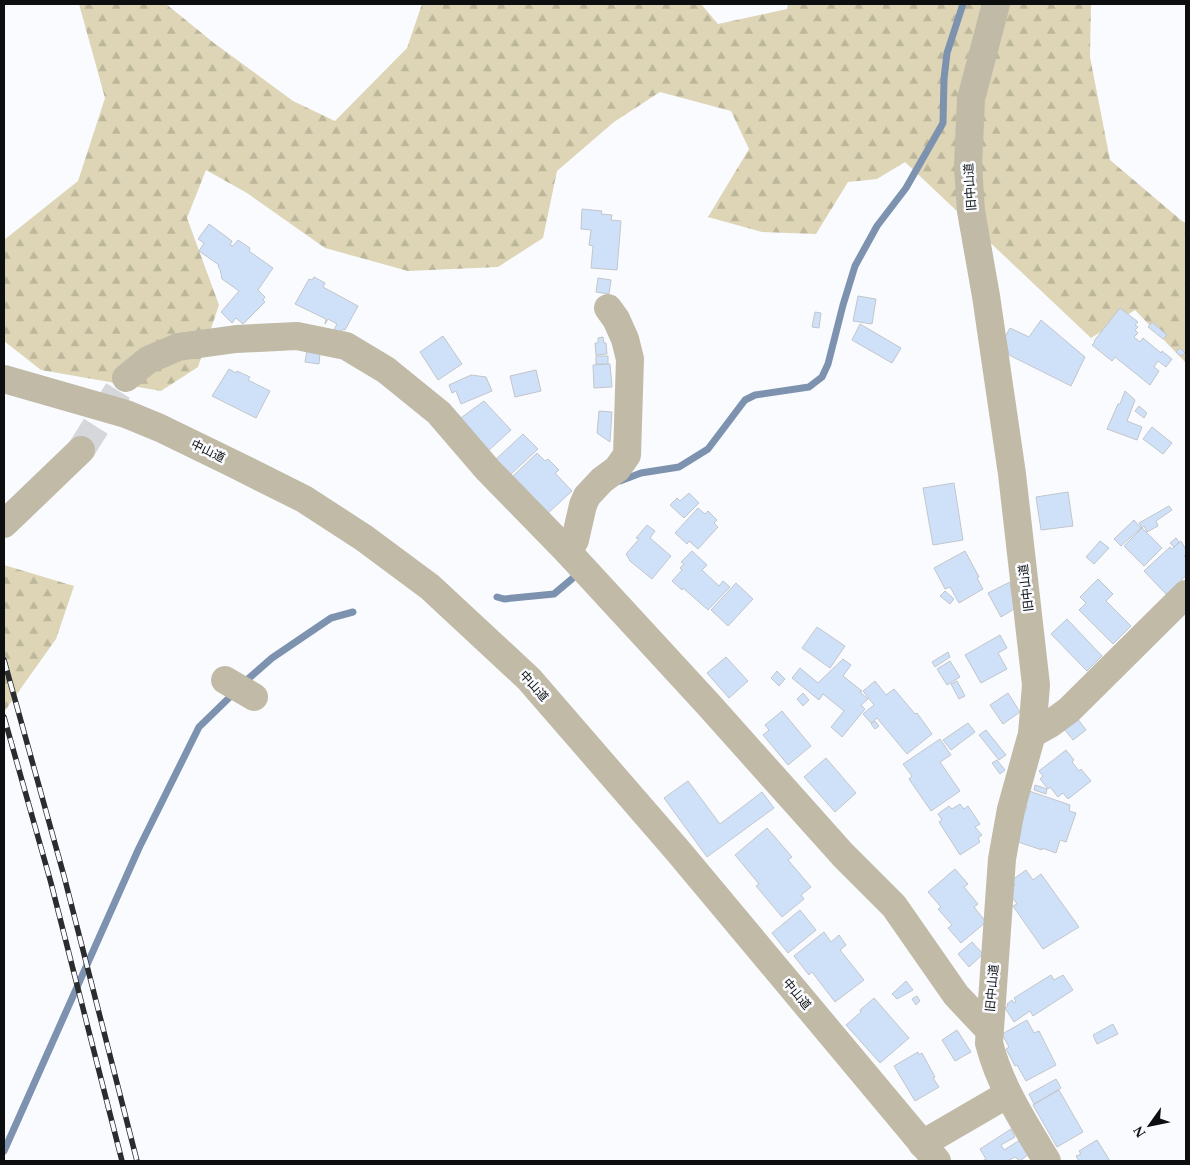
<svg xmlns="http://www.w3.org/2000/svg" width="1190" height="1165" font-family="'Times New Roman','Noto Sans JP',serif">
<defs>
<pattern id="forest-firs" width="22" height="20" patternUnits="userSpaceOnUse" patternTransform="scale(1.25)"><rect width="22" height="20" fill="#ddd5b5"/><path d="M5 1l3.5 6h-7zM16 11l3.5 6h-7z" fill="#bcb69b"/></pattern>
</defs>
<rect width="100%" height="100%" fill="#f9fbff"/>
<!-- forest -->
<g fill="url(#forest-firs)">
<polygon points="79,4 166,4 214,43 293,101 335,121 407,48 422,4 701,4 718,24 787,9 788,4 1091,4 1090,57 1110,160 1182,221 1186,223 1186,363 1135,310 1091,338 905,162 877,179 848,182 816,234 762,232 708,217 749,149 731,111 660,92 614,122 557,171 543,238 498,267 408,271 325,248 247,193 206,170 187,218 219,305 198,367 161,391 41,370 4,341 4,240 78,181 105,98"/>
<polygon points="4,565 74,586 56,639 4,712"/>
</g>
<g fill="none" stroke-linecap="round" stroke-linejoin="round">
<!-- stream -->
<g stroke="#7d92ae" stroke-width="7">
<polyline points="620,481 641,473 679,467 708,449 745,400 755,395 809,387 822,377 828,364 843,305 855,266 877,226 906,188 943,123 944,79 947,53 963,4"/>
<polyline points="497,597 504,599 554,594 573,578"/>
<polyline points="248,679 272,658 331,618 353,612"/>
<polyline points="4,1151 139,848 199,727 233,694"/>
</g>
</g>
<!-- building -->
<g fill="#cfe1f9" stroke="#c2c6cb">
<polygon points="582,209 602,211 601,214 612,215 611,220 621,221 617,270 591,268 593,246 589,245 591,230 581,229"/>
<polygon points="209,224 232,241 230,245 233,246 238,240 250,248 249,251 273,268 258,290 265,297 263,300 265,302 243,324 236,318 232,323 221,312 239,291 222,279 220,269 218,267 219,265 199,251 204,243 198,239"/>
<polygon points="314,277 325,283 323,287 358,306 345,330 343,329 337,339 331,336 337,324 328,319 325,324 326,319 295,304 309,279 312,280"/>
<polygon points="598,278 611,280 609,294 596,292"/>
<polygon points="858,296 876,299 872,324 853,321"/>
<polygon points="1120,308 1138,322 1135,325 1138,327 1135,330 1138,333 1134,337 1140,342 1143,338 1161,353 1162,351 1172,359 1166,367 1158,361 1154,367 1159,371 1150,385 1115,357 1112,361 1092,345 1095,342 1094,341"/>
<polygon points="815,312 821,313 819,328 812,327"/>
<polygon points="1041,320 1085,357 1071,386 1009,355 1005,337 1010,328 1029,337"/>
<polygon points="1152,322 1167,335 1163,339 1148,327"/>
<polygon points="860,324 901,348 892,363 852,340"/>
<polygon points="443,336 462,364 438,380 420,352"/>
<polygon points="603,337 604,343 606,343 607,354 596,355 595,343 598,343 598,338"/>
<polygon points="1180,348 1185,353 1181,356 1176,352"/>
<polygon points="307,351 320,353 319,364 305,362"/>
<rect x="596" y="356" width="12" height="8"/>
<polygon points="610,364 612,387 594,388 593,365"/>
<polygon points="229,369 236,373 237,371 250,377 248,380 270,391 256,418 212,396"/>
<polygon points="536,370 541,391 515,397 510,376"/>
<polygon points="471,375 486,377 492,391 461,404 456,391 452,393 449,385"/>
<polygon points="1125,391 1135,400 1127,421 1142,427 1137,440 1107,429 1118,404 1120,404"/>
<polygon points="484,401 511,430 488,451 458,420"/>
<polygon points="1139,406 1147,413 1144,418 1135,411"/>
<polygon points="599,411 612,412 610,442 597,433"/>
<polygon points="1152,427 1172,443 1163,454 1143,439"/>
<polygon points="523,434 538,449 509,476 494,461"/>
<polygon points="537,453 545,461 548,459 559,470 555,473 572,491 546,515 512,477"/>
<polygon points="954,483 963,540 933,545 923,488"/>
<polygon points="1068,492 1073,526 1041,530 1036,497"/>
<polygon points="689,493 699,503 684,518 670,505 677,498 680,501"/>
<polygon points="1169,506 1172,510 1156,521 1158,526 1147,532 1144,526 1142,528 1139,523"/>
<polygon points="698,508 705,514 708,511 717,520 714,523 718,527 698,549 689,541 687,544 675,533"/>
<polygon points="1134,520 1141,528 1121,546 1114,539"/>
<polygon points="647,525 655,531 650,538 671,556 652,579 630,561 626,554 639,539 636,538"/>
<polygon points="1142,528 1162,548 1144,566 1124,546"/>
<polygon points="1176,538 1179,542 1174,547 1170,543"/>
<polygon points="1100,541 1109,548 1094,564 1086,557"/>
<polygon points="1181,541 1186,550 1186,554 1184,556 1186,558 1186,576 1181,580 1185,585 1166,594 1144,571 1170,547 1172,549"/>
<polygon points="692,551 707,565 702,570 719,586 723,581 730,587 708,610 683,588 682,590 672,581 682,570 680,568 684,564 681,562"/>
<polygon points="965,551 979,577 977,578 983,589 959,603 950,587 945,589 934,568"/>
<polygon points="1098,579 1113,594 1106,601 1131,626 1113,644 1079,610 1086,603 1080,597"/>
<polygon points="1010,582 1014,609 1001,617 988,593"/>
<polygon points="736,583 753,599 728,626 711,610"/>
<polygon points="945,591 954,599 950,604 940,596"/>
<polygon points="1067,619 1102,656 1087,671 1051,634"/>
<polygon points="817,627 845,646 830,668 802,648"/>
<polygon points="1000,635 1007,648 998,653 1007,669 981,683 965,655"/>
<polygon points="948,652 950,657 935,667 932,662"/>
<polygon points="726,657 748,681 729,698 707,673"/>
<polygon points="843,659 851,665 843,676 862,691 860,692 868,699 861,705 865,709 842,737 831,727 844,711 823,694 819,700 792,678 800,668 818,683"/>
<polygon points="950,661 960,677 947,685 937,669"/>
<polygon points="777,671 785,679 779,686 771,678"/>
<polygon points="875,681 886,695 894,689 915,714 917,713 932,734 907,754 877,718 871,723 863,714 874,705 863,691"/>
<polygon points="957,681 965,696 959,699 951,684"/>
<polygon points="803,693 809,700 803,706 797,699"/>
<polygon points="1008,693 1020,712 1003,724 990,705"/>
<polygon points="782,711 811,746 788,765 763,735 769,730 765,725"/>
<polygon points="1074,714 1086,730 1073,740 1061,725"/>
<polygon points="875,721 879,726 875,729 871,724"/>
<polygon points="968,723 975,732 951,750 943,740"/>
<polygon points="986,730 1006,755 999,760 979,735"/>
<polygon points="940,739 951,755 940,762 960,791 931,811 909,779 912,776 903,764"/>
<polygon points="1066,750 1074,760 1072,762 1079,771 1081,769 1091,781 1068,799 1063,793 1058,797 1050,787 1048,789 1040,779 1043,776 1039,771"/>
<polygon points="826,758 856,793 835,812 804,777"/>
<polygon points="997,760 1005,770 1000,774 992,763"/>
<polygon points="688,781 720,824 762,792 774,808 707,857 664,798"/>
<polygon points="1035,785 1047,789 1046,794 1034,790"/>
<polygon points="1029,791 1070,805 1069,811 1076,813 1066,842 1060,840 1056,853 1042,848 1042,850 1015,841 1027,806 1024,805"/>
<polygon points="960,804 964,809 968,806 980,824 975,827 982,835 978,838 980,842 960,855 939,822 942,820 938,814 949,806 952,809"/>
<polygon points="767,828 792,857 788,860 811,887 801,895 804,899 782,917 756,886 759,884 735,855"/>
<polygon points="955,869 968,884 964,887 978,904 974,907 986,922 961,943 948,928 952,925 938,909 941,907 928,892"/>
<polygon points="1026,870 1033,880 1041,874 1079,927 1043,949 1013,906 1017,904 1010,894 1014,892 1011,888 1015,885 1012,880"/>
<polygon points="800,910 816,930 788,953 772,933"/>
<polygon points="824,932 831,942 839,935 846,945 840,950 864,980 835,1002 812,972 809,975 794,956"/>
<polygon points="972,942 983,954 969,967 958,954"/>
<polygon points="1051,975 1054,980 1063,975 1073,990 1033,1016 1030,1011 1014,1022 1005,1008 1008,1006 1007,1004 1012,1000 1014,1003 1016,1002 1014,998"/>
<polygon points="906,981 913,990 897,999 892,994"/>
<polygon points="917,996 920,1001 916,1005 912,999"/>
<polygon points="874,998 909,1038 880,1063 846,1025 861,1012 860,1010"/>
<polygon points="1027,1020 1034,1033 1039,1031 1056,1065 1026,1081 1017,1065 1015,1066 1006,1049 1009,1047 1002,1034"/>
<polygon points="1113,1024 1118,1034 1097,1044 1093,1035"/>
<polygon points="957,1030 971,1052 955,1061 942,1040"/>
<polygon points="918,1052 919,1055 922,1053 935,1077 933,1078 939,1087 915,1101 894,1066"/>
<polygon points="1056,1079 1061,1088 1034,1104 1029,1094"/>
<polygon points="1059,1090 1083,1132 1057,1147 1033,1105"/>
<polygon points="1011,1129 1015,1137 1001,1145 1004,1150 1020,1140 1029,1154 1020,1161 1015,1157 1007,1161 982,1161 986,1159 980,1149"/>
<polygon points="1097,1140 1110,1161 1079,1161 1076,1156 1081,1154 1079,1151"/>
</g>
<g fill="none" stroke-linecap="round" stroke-linejoin="round">
<!-- minor-tunnel -->
<polyline stroke="#d5d7db" stroke-width="28" stroke-dasharray="28 14" stroke-linecap="butt" points="81,450 126,378"/>
<!-- minor -->
<g stroke="#c0baa6" stroke-width="28">
<path d="M996,4L971,99L968,166L971,211L986,296L1012,474L1036,685L1032,734L1011,809L1002,859L989,1043C1000,1086 1024,1123 1047,1161"/>
<polyline points="126,378 148,360 178,347 236,339 297,336 346,346 386,370 439,413 488,470 568,552 708,704 843,855 894,906 956,995 989,1030"/>
<polyline points="4,379 126,414 160,428 234,464 304,499 364,538 430,587 529,679 678,851 937,1161"/>
<polyline points="4,524 81,450"/>
<polyline points="568,552 575,540 583,505 587,496 602,480 617,469 627,455 630,359 625,339 616,319 608,308"/>
<polyline points="225,680 254,697"/>
<polyline points="1032,734 1050,724 1069,710 1186,594"/>
<polyline points="922,1144 1008,1094"/>
</g>
<defs>
<g id="rail">
<polyline points="4,660 64,876 137,1161"/>
<polyline points="4,717 51,883 122,1161"/>
</g>
</defs>
<!-- rail casing -->
<use href="#rail" stroke="#2a2c2e" stroke-width="5.5"/>
<!-- rail -->
<use href="#rail" stroke="#f9fbff" stroke-width="4" stroke-dasharray="11" stroke-linecap="butt"/>
</g>
<g text-anchor="middle" dominant-baseline="central" stroke-width="5" stroke-linejoin="round" paint-order="stroke">
<!-- street labels -->
<g font-size="12" fill="#0c0e10" stroke="#f9fbff">
<text transform="translate(970 187) rotate(-94)">旧中山道</text>
<text transform="translate(208 451) rotate(26)">中山道</text>
<text transform="translate(1026 588) rotate(-97)">旧中山道</text>
<text transform="translate(534 686) rotate(48)">中山道</text>
<text transform="translate(992 988) rotate(-85)">旧中山道</text>
<text transform="translate(797 994) rotate(50)">中山道</text>
</g>
</g>
<!-- border -->
<rect width="1190" height="1165" fill="none" stroke="#0c0e10" stroke-width="10"/>
<!-- north arrow -->
<g transform="translate(1150 1125) rotate(237)" stroke="#f9fbff" stroke-width="4" paint-order="stroke">
<path d="M0-4L9 19L0 12L-9 19Z" fill="#0c0e10"/>
<text y="-8" font-size="14" font-weight="bold" text-anchor="middle" fill="#0c0e10">N</text>
</g>
</svg>
